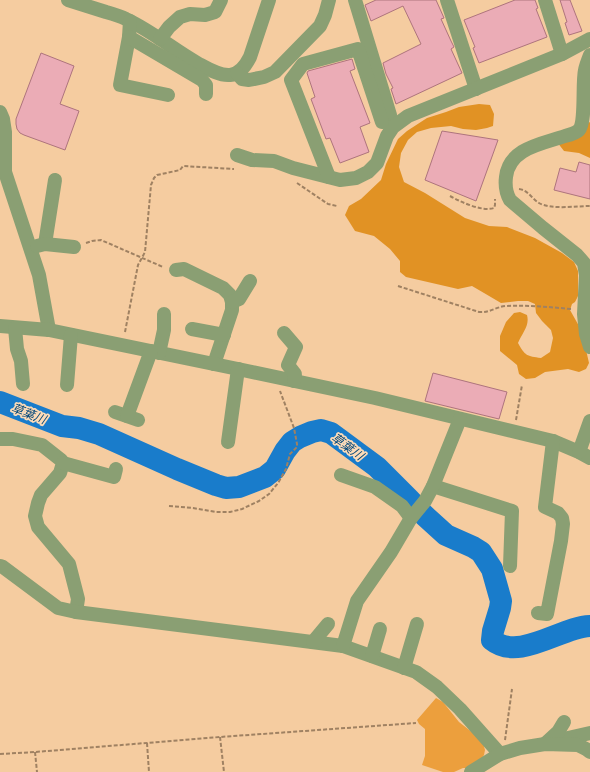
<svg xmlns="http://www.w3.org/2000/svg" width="590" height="772" font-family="'Exo 2','Noto Sans JP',sans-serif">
<rect width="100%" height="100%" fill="#f5cca0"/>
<!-- green -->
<polygon fill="#ec9f3d" points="436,698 443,702 459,722 482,740 485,750 484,755 480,761 470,768 463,768 454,772 443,772 422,765 425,756 425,729 419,724 417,720"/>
<!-- forest -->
<g fill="#e19224">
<path d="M479,104L490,105L494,114L493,126L487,128L476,130L463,129L451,126L431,128L417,132L408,140L401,153L399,167L404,182L425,193L465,218L489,226L507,227L535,238L562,253L574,262L578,271V296L575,302L572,304L570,310L579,326L584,341L589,363L586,369L579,372L568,369L545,372L535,378L526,379L519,374L517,365L500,351V336L506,322L514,313L520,312L527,315C530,326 522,333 518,343C525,356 527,356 541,358L550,352L553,338L551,330L542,321L536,313L535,304L528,301H518L501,303L484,293L472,286L458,289L406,277L400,272V261L390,249L374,236L355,231L345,215L349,206L361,199L381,180L386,164L398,139L407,131L427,118L446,112L459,107Z"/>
<polygon points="590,122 590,158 579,153 564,151 557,142"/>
</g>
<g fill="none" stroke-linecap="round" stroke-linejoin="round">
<!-- river -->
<path stroke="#197ccb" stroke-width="22" d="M0,402L62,426L79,428L99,434L177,469L216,485L226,488L239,487L265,477L275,469L285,451L292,442L300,437L312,432L321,430L331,433L377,467L409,499L424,515L446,535L473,547L481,552L492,569L501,601L500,608L493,631L492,640C519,662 561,627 590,626"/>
</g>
<!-- building -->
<g fill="#ebacb6" stroke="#ae747d">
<polygon points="376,0 436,0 444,18 441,19 451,41 454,47 451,49 462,73 396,104 391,89 393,88 386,74 383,63 421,44 403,6 371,21 365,5"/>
<polygon points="515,0 535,0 538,8 536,9 547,37 479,63 473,48 475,47 464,20"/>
<polygon points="560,0 570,0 582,31 569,35 565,23 567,22"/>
<polygon points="41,53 74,66 60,104 79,111 65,150 24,135 20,133 17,129 16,124 16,119"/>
<polygon points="352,59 355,69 350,71 370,123 360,127 369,152 340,163 330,138 326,139 311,99 315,97 307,73 308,71"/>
<polygon points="442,131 498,140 476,201 425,180"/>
<polygon points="579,162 590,165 590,199 554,190 560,168 576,172"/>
<polygon points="433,373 507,392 499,419 425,401"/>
</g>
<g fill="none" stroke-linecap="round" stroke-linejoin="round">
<!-- path -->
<g stroke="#9f8162" stroke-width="2" stroke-dasharray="4 2" stroke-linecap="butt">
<polyline points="297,183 328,204 337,206"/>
<path d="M519,189C528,190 532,199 539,203C551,210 577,206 590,206"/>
<path d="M450,196C461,202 482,212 494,208L495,205V199"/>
<polyline points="86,243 92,241 101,240 163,267"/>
<path d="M398,286L479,312C490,313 495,307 506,306C527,305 549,307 571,309"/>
<polyline points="125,332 138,265 145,252 151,185 154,178 157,175 180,170 183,166 234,169"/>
<polyline points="516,420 522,385"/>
<polyline points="169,506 193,508 216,512 230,512 242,509 259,501 269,494 278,483 286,469 290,454 297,447 297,444 294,428 280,391"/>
<polyline points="220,737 224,772"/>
<polyline points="505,740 512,689"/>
<polyline points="147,743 149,772"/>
<polyline points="35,752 37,772"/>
<polyline points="0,754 35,752 220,737 416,723"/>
</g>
<!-- street -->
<g stroke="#8a9f73" stroke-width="14">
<path d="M68,0C81,4 93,8 106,12C113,14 120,16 126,19C152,31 174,50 199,64C208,69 220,76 230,75C240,74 246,65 250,57L269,0"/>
<polyline points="355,0 390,115"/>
<polyline points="447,0 476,89"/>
<polyline points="545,0 562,54"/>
<polyline points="130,21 129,37 120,85 168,95"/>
<polyline points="129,37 202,80 206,85 206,94"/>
<polyline points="160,39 169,27 180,17 190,14 205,15 215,12 221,0"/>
<path d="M590,55C588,60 586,65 585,70C582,83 586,122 579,130C576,133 569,135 565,136C542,144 509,148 506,177C505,185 506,193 510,200L543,228L577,255L584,263L586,275L584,314L586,334L590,347"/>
<polyline points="237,73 242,79 249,80 264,77 275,72 320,26 325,15 329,0"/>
<polyline points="0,112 3,119 5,132 5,172 39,275 49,330"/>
<polyline points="237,155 252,160 274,161 293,168 340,180 356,178 368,172 377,163 387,136 393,127 408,116 562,54 590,39"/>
<polyline points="329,177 291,80 303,64 358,49 382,122"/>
<polyline points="45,244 55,180"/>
<polyline points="37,246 45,244 74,247"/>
<polyline points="176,270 184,269 223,288 230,295 232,302 232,310 214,364"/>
<polyline points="232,302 239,299 250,281"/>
<polyline points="0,326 49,330 238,369 375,398 553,441 579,452 590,458"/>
<polyline points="15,328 17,349 21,361 23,384"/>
<polyline points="192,329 224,335"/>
<polyline points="284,333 296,347 288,365 295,374 294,381"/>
<polyline points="159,353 164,330 164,314"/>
<polyline points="67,385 71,335"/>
<polyline points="115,412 138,420"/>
<polyline points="127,416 151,351"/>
<polyline points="0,439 13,439 42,445 61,460 63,463 60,473 41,495 38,503 35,516 38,527 69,564 78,599 76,612"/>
<polyline points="228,442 238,369"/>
<polyline points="579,452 590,421"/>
<polyline points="63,463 114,477 116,469"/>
<polyline points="341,475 375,487 402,506 411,518"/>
<polyline points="433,486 512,511 510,566"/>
<polyline points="0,566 3,567 58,608 76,612 343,646 416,672 437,687 460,709 500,754"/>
<polyline points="538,613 547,614 561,541 563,524 562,518 558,513 545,507 553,441"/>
<polyline points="313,642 328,624"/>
<polyline points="343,646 357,601 391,552 411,518 425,501 433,486 460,419"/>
<polyline points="372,656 380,629"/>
<polyline points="404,668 417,624"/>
<polyline points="559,740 590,733"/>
<polyline points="545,744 558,732 564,722"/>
<polyline points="471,772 500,754 520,748 545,744 578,745 586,749 590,752"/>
</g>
</g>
<g text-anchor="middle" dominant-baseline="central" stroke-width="3.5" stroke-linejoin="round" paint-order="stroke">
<!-- water labels -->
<g font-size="12" font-style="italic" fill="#00467a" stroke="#fcdbb8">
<text transform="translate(29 413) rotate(21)">草葉川</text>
<text transform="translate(348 446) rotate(36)">草葉川</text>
</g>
</g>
</svg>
